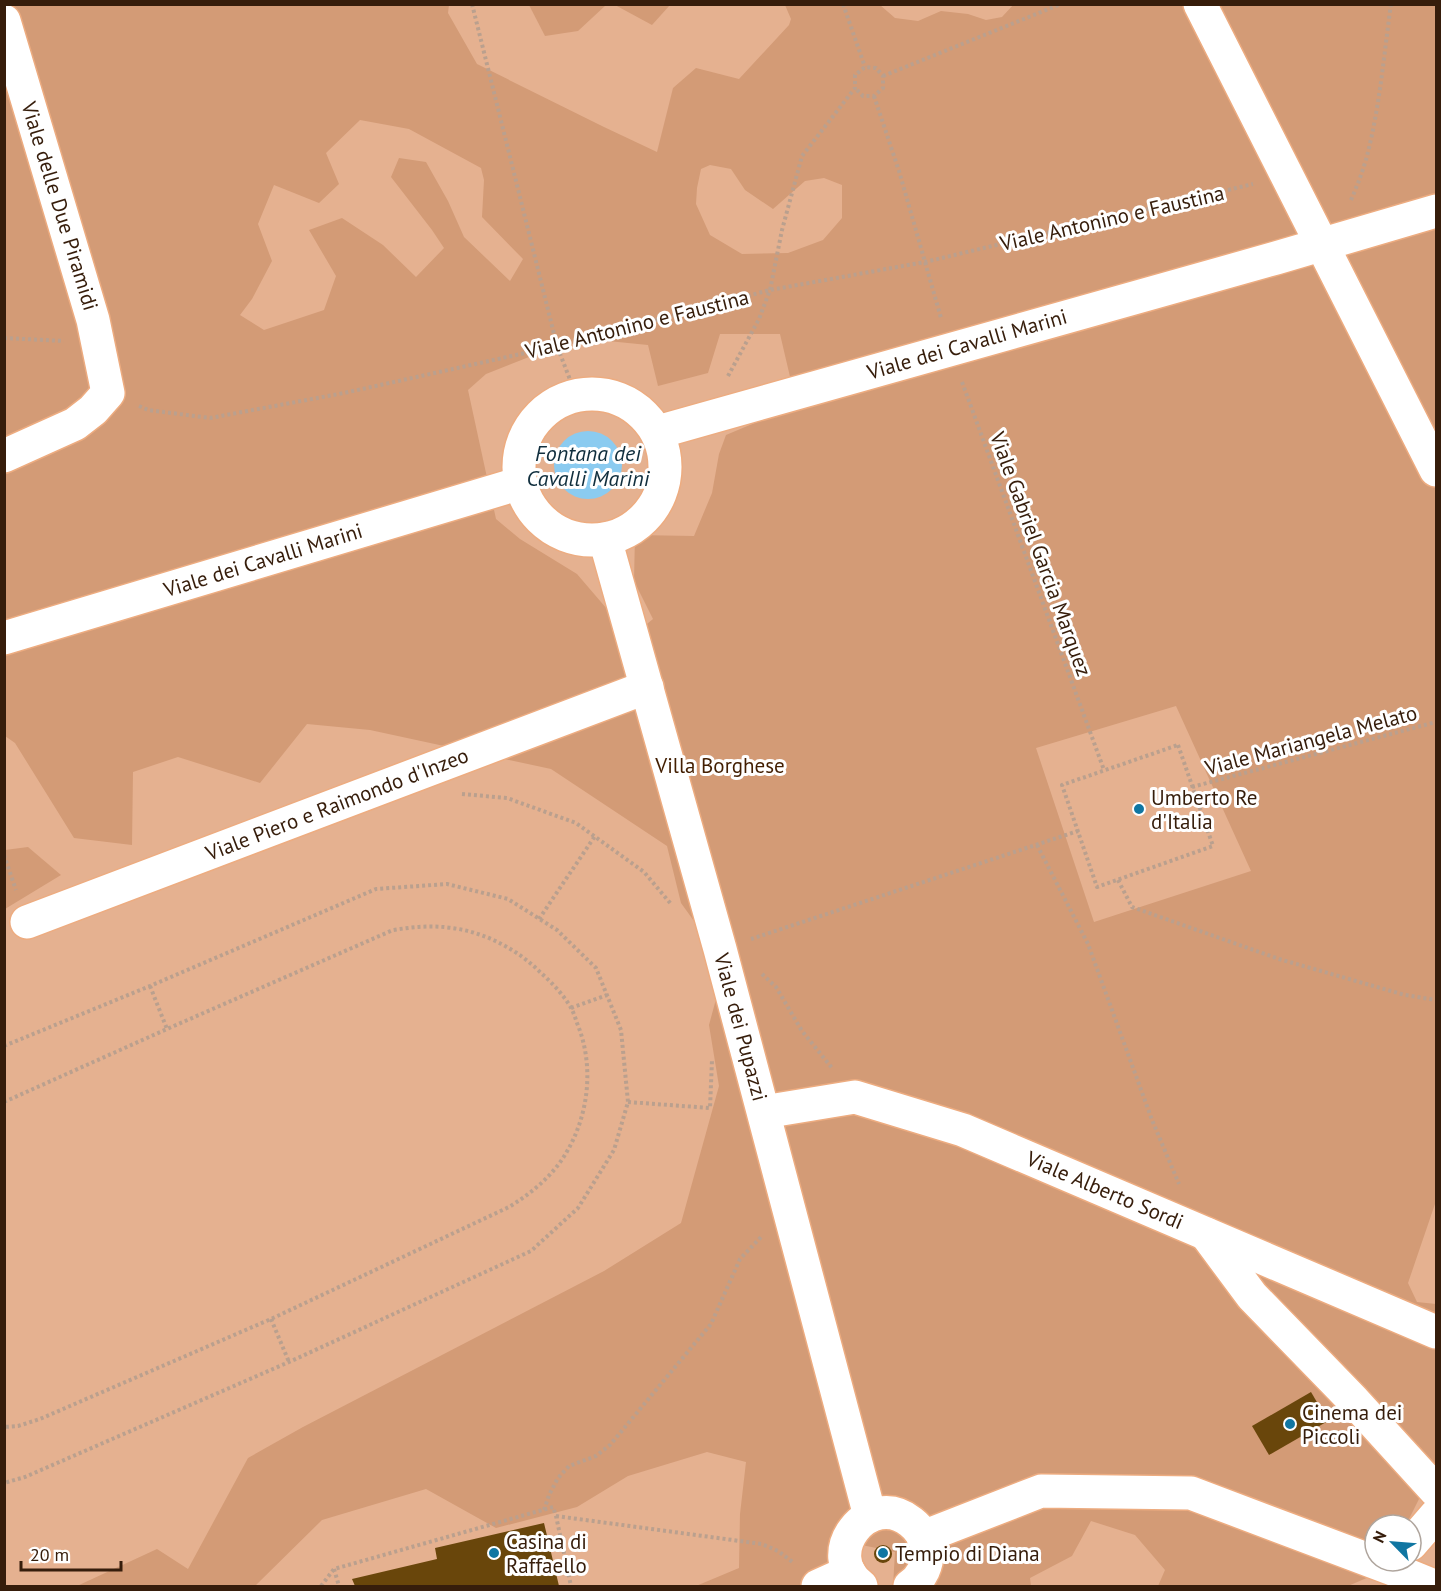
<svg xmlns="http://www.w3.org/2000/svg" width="1441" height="1591" font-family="'PT Sans',sans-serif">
<rect width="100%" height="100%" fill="#fbe0ce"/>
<!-- green -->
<path fill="#e5b190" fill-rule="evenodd" d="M5,5H1436V1586H5ZM1375,1525H1411V1561H1375Z"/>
<!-- forest -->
<g fill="#d39b76" fill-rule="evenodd">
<path d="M1014,4L1436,5V1201L1408,1283L1417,1302L1436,1304V1465L1406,1525H1375L1376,1574L1348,1586H1158L1165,1570L1135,1535L1091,1521L1072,1556L1030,1578L1031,1586H893L895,1552L838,1540L835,1586H696L739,1568L740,1514L746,1462L707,1452L628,1476L577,1507L496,1528L426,1489L322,1520L255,1586H77L157,1549L188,1569L248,1458L303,1427L604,1271L681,1223L719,1086L709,1025L719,988L709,942L681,903L667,846L551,769L370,730L307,724L260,783L178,757L133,772L132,845L74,838L15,743L5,736L4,5H449L448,13L477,64L604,127L657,152L673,88L696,68L739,79L789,25L791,19L785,5H880L895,18L918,21L941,11L968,14L986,20L1002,17ZM360,120L409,129L481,168L484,180L482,217L523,259L510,281L464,237L448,201L426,162L399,158L391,177L432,230L444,248L416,277L383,245L342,218L309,230L336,276L324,310L264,330L240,315L252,299L272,261L258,224L274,185L319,203L339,184L326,153ZM710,165L731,169L745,190L773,209L805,181L824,178L842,185V218L823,240L788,253L742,254L710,235L696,204L697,188L701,169ZM720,334H780L791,381L778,413L726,435L719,454L712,493L694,536L635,535L634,581L653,619L631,637L577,574L520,539L496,519L468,390L486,374L557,346L598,340L648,345L658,386L708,373ZM1176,706L1251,871L1094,922L1036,748Z"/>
<polygon points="529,5 606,5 578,31 545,36"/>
<polygon points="615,5 670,4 670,5 652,25"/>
<polygon points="28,847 61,875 5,909 5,850"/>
</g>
<!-- water -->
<circle fill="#8bcbf0" cx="588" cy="465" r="34"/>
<!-- building -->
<g fill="#69460b">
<polygon points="1311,1392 1328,1421 1269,1455 1252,1426"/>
<polygon points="544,1523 559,1586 355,1586 352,1579 437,1559 435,1548"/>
<circle cx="883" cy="1554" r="9"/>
</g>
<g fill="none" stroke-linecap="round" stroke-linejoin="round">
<defs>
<g id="minor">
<polyline points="1200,4 1436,470"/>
<polyline points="4,21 93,320 108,393 93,410 75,424 4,456"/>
<circle cx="592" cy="467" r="73"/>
<polyline points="658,432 1276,258 1436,211"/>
<polyline points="605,539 720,949 870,1516"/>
<polyline points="4,638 521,483"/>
<polyline points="27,922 647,687"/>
<polyline points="764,1112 855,1097 963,1130 1436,1332"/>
<polyline points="1206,1234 1252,1296 1354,1401 1436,1491"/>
<polyline points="923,1537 1041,1491 1191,1493 1390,1568 1434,1586"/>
<polyline points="1411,1544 1436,1515"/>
<polyline points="818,1586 849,1572"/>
<path d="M861,1586C818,1554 869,1488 911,1522C920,1529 926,1539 927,1550C928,1564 922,1578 910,1586"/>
</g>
</defs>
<!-- minor casing -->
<use href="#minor" stroke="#edac80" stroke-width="36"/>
<!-- path -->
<g stroke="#baa08e" stroke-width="4" stroke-dasharray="3 3" stroke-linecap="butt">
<polyline points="472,4 557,346 576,395"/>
<polyline points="843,4 865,67"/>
<polyline points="883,76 1061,4"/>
<polyline points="874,96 899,171 941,318"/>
<path d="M1351,200C1358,184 1364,168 1368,152C1380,104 1384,54 1391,4"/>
<polyline points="4,338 64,341"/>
<polyline points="728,376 759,319 770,290 782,230 802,156 855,88 855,75 865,67 876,68 883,76 883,88 874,96 863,96 855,88"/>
<polyline points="962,382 1104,770"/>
<polyline points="139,406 148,410 210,418 344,393 557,346 770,290 925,262 1253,184"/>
<polygon points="1178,745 1213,846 1097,887 1062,785"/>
<polyline points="1192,787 1436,722"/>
<polyline points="462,794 507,798 576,823 644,872 671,904"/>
<polyline points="1037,845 1088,944 1152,1120 1179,1184"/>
<polyline points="4,855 16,890"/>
<polyline points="1118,880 1132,907 1279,959 1405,995 1436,1000"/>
<polyline points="539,919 595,836"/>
<polyline points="751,939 1078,831"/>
<polyline points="762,974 776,987 802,1031 832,1068"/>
<polyline points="150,986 167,1029"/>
<polyline points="571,1008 607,995"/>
<polyline points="4,1046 150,986 376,889 447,884 508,899 557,930 596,968 621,1030 628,1102 614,1150 578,1208 531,1251 289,1362 25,1477 4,1483"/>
<path d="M4,1102L167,1029L393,930C413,927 431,925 452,928C484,932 517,949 540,972C551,982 562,993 570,1006C573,1011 575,1017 577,1023C595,1066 589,1118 563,1158C549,1179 530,1194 509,1207L271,1319L40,1419L18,1426L4,1427"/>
<polyline points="628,1102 710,1108 712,1060"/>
<polyline points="271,1319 289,1362"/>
<polyline points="544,1510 549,1495 558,1478 569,1466 596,1456 610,1445 711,1324 740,1259 761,1237"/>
<polyline points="556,1516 762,1544 778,1551 794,1563"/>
<polyline points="334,1569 339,1586"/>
<polyline points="321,1586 334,1569 553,1507 556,1516 571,1586"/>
</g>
<!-- minor -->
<use href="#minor" stroke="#fff" stroke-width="33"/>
</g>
<!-- markers -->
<g fill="#1076a2" stroke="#fff" stroke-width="2">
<circle cx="1139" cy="809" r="6"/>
<circle cx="1290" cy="1424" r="6"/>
<circle cx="494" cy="1553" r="6"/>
<circle cx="883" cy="1553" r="6"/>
</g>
<g text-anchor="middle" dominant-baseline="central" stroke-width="6" stroke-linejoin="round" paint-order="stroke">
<!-- street labels -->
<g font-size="21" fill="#361d0b" stroke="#fff">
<text transform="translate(60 206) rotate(73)">Viale delle Due Piramidi</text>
<text transform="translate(1112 218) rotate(-13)">Viale Antonino e Faustina</text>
<text transform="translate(637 324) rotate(-14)">Viale Antonino e Faustina</text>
<text transform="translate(967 344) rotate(-16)">Viale dei Cavalli Marini</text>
<text transform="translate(1041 554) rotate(70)">Viale Gabriel Garcia Marquez</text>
<text transform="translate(263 560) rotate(-17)">Viale dei Cavalli Marini</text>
<text transform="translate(1311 740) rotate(-15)">Viale Mariangela Melato</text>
<text transform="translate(337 804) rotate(-21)">Viale Piero e Raimondo d'Inzeo</text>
<text transform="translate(741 1027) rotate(75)">Viale dei Pupazzi</text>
<text transform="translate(1105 1190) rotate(23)">Viale Alberto Sordi</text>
</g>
<!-- park labels -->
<g font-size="21" fill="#421e01" stroke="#fff">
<text x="720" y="765">Villa Borghese</text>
</g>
<!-- poi labels -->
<g font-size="21" fill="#361d0b" stroke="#fff" text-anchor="start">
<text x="1151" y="797">Umberto Re<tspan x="1151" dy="24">d'Italia</tspan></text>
<text x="1302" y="1412">Cinema dei<tspan x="1302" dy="24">Piccoli</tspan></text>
<text x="506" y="1541">Casina di<tspan x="506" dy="24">Raffaello</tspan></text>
<text x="895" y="1553">Tempio di Diana</text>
</g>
<!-- water labels -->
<g font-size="22" font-style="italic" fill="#102e3d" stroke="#fff">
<text x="588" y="453">Fontana dei<tspan x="588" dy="25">Cavalli Marini</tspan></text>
</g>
</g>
<!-- border -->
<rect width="1441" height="1591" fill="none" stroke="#361d0b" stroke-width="12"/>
<!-- north arrow -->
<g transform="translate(1393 1543) rotate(295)"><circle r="28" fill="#ffffff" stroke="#afa59d" stroke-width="1.5"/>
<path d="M0-4.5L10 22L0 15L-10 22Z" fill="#1076a2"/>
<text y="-9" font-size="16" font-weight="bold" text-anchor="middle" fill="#361d0b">N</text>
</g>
<!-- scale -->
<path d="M21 1561v9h100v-9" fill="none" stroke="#361d0b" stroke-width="3"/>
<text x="30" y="1561" font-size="18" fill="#361d0b" stroke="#ffffff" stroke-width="4.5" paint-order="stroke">20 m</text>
</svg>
